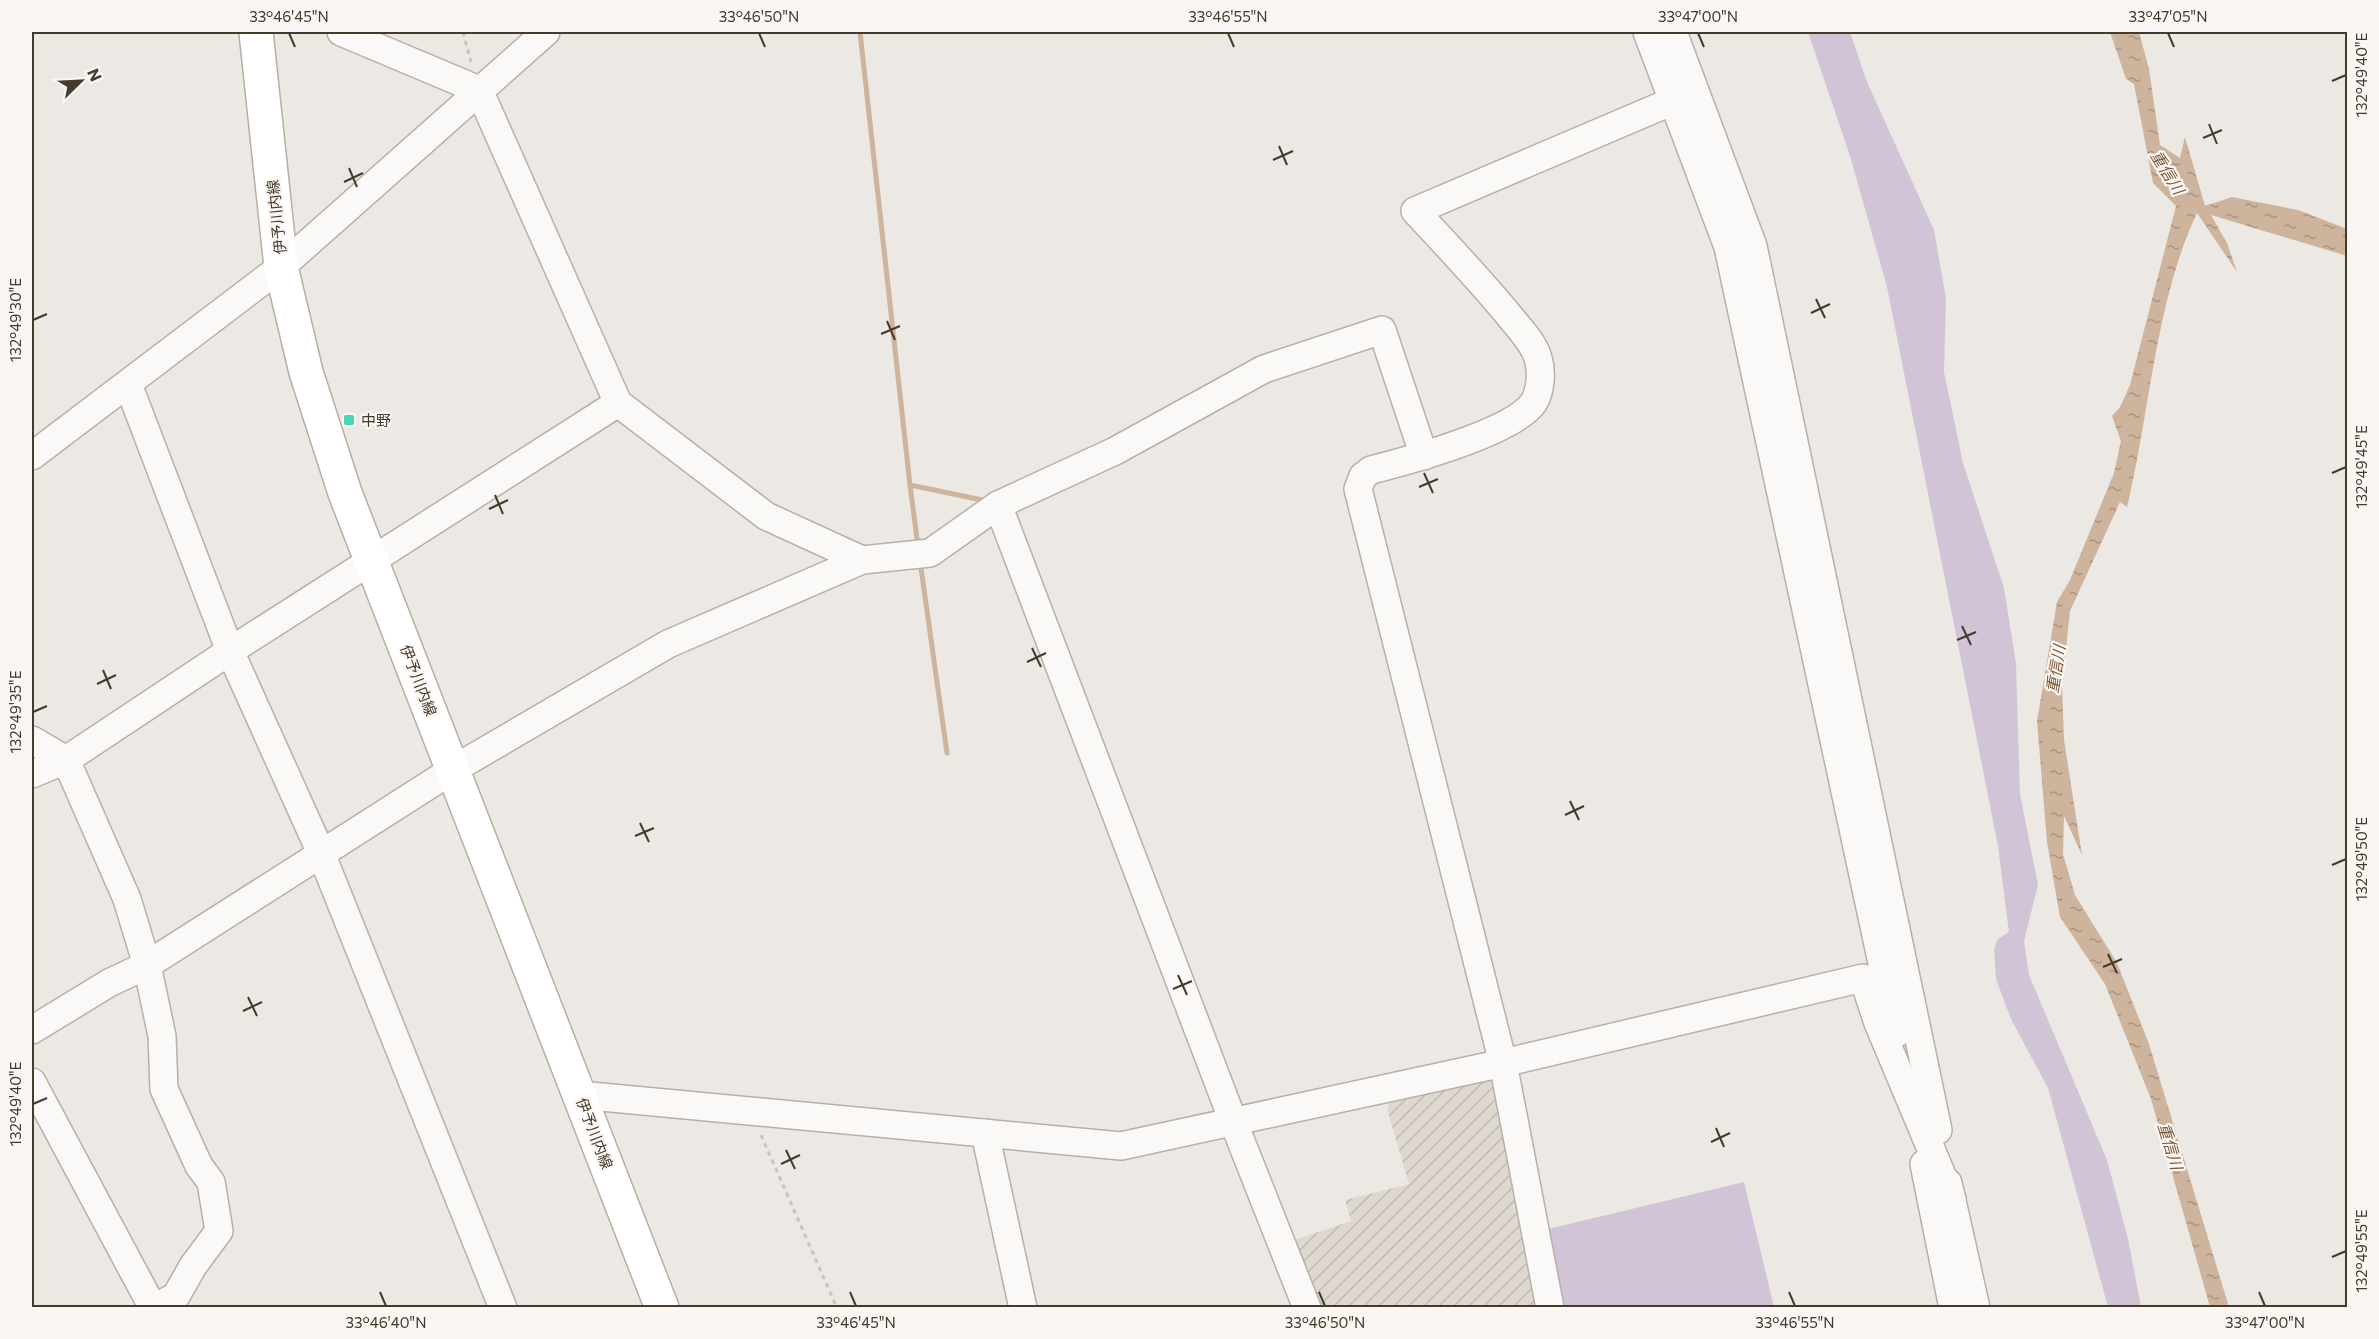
<svg xmlns="http://www.w3.org/2000/svg" width="2379" height="1339" font-family="Commissioner,'Noto Sans JP',sans-serif">
<defs>
<pattern id="industrial-furrows" width="10" height="10" patternUnits="userSpaceOnUse" patternTransform="scale(1.5)"><rect width="10" height="10" fill="#ded8d1"/><path d="M-1 1l2-2M0 10L10 0M9 11l2-2" fill="none" stroke="#c0bab4"/></pattern>
<pattern id="water-ripples" width="26" height="14" patternUnits="userSpaceOnUse" patternTransform="scale(1.5)"><rect width="26" height="14" fill="#ceb39d"/><path d="M2 4q2-2 4 0t4 0M15 11q2-2 4 0t4 0" fill="none" stroke="#a99380"/></pattern>
</defs>
<rect width="100%" height="100%" fill="#ece8e3"/>
<!-- industrial -->
<polygon fill="url(#industrial-furrows)" points="1498,1070 1543,1307 1316,1307 1291,1241 1351,1221 1345,1200 1409,1184 1387,1109 1392,1095"/>
<!-- green -->
<g fill="#d1c4d7">
<polygon points="1808,32 1850,32 1867,82 1934,230 1946,299 1944,372 1963,463 2004,588 2016,663 2020,794 2038,885 2024,941 2029,975 2107,1160 2128,1239 2141,1307 2108,1307 2048,1088 2011,1019 1996,979 1994,949 1998,939 2009,932 1998,846 1887,287 1851,159"/>
<polygon points="1744,1182 1774,1307 1563,1307 1544,1230"/>
</g>
<!-- water -->
<path fill="url(#water-ripples)" d="M2110,32H2139L2149,69L2160,145L2180,158L2185,137L2205,206L2232,197L2298,210L2347,229V256L2211,215L2227,243L2237,272L2197,213C2155,302 2150,412 2127,507L2120,502L2070,611L2062,685L2064,740L2082,855L2064,816L2063,854L2075,895L2117,963L2149,1044L2229,1307H2210L2151,1099L2105,984L2060,917L2047,842L2037,721L2057,602L2070,580L2114,473L2121,441L2112,416L2120,407L2130,385L2176,206L2153,183L2134,84L2126,79Z"/>
<g fill="none" stroke-linecap="round" stroke-linejoin="round">
<!-- stream -->
<g stroke="#ceb39d" stroke-width="5">
<polyline points="860,32 910,485 987,501"/>
<polyline points="910,485 918,546"/>
<polyline points="920,561 947,753"/>
</g>
<defs>
<g id="minor">
<polyline points="341,32 479,90 618,403 766,516 862,560"/>
<polyline points="1647,32 1728,247 1897,1033"/>
<polyline points="1673,32 1753,246 1938,1130"/>
<polyline points="128,384 230,651 321,853 503,1308"/>
<polyline points="32,456 281,267 546,32"/>
<polyline points="998,505 1233,1121 1307,1308"/>
<polyline points="32,740 66,760 127,899 147,965 162,1036 164,1089 199,1166 211,1182 219,1231 193,1266 176,1296 155,1308"/>
<polyline points="32,774 66,760 230,651 618,403"/>
<polyline points="32,1030 109,983 147,965 454,769 668,644 862,560 930,553 998,505 1115,451 1264,369 1382,330 1424,456"/>
<polyline points="32,1082 153,1308"/>
<polyline points="580,1095 1121,1146 1503,1063 1863,978 1878,1023 1952,1199"/>
<polyline points="985,1133 1023,1308"/>
<polyline points="1924,1164 1953,1308"/>
<polyline points="1948,1183 1976,1308"/>
<path d="M1550,1308L1503,1063L1358,489L1363,476L1371,470C1406,461 1515,432 1534,402C1541,390 1542,371 1538,358C1533,341 1517,326 1507,313C1478,278 1446,244 1415,211L1673,101"/>
</g>
<polyline id="major" points="256,32 281,267 306,372 345,493 662,1308"/>
</defs>
<!-- minor casing -->
<use href="#minor" stroke="#b7b0a8" stroke-width="30"/>
<!-- major casing -->
<use href="#major" stroke="#b9aea2" stroke-width="36"/>
<!-- path -->
<g stroke="#c8c4be" stroke-width="3" stroke-dasharray="4.5 4.5" stroke-linecap="butt">
<polyline points="463,32 471,62"/>
<polyline points="761,1135 837,1308"/>
</g>
<!-- minor -->
<use href="#minor" stroke="#faf9f7" stroke-width="27"/>
<!-- major -->
<use href="#major" stroke="#fff" stroke-width="33"/>
</g>
<!-- ticks -->
<path fill="none" stroke="#463a2a" stroke-width="2" d="M289,33L295,47M759,33L765,47M1228,33L1234,47M1698,33L1704,47M2168,33L2174,47M2332,81L2346,75M2209,124L2217,144M2203,138L2222,130M1279,146L1287,165M1273,160L1293,151M349,168L357,187M344,182L363,173M1816,299L1825,318M1811,313L1830,304M33,320L47,314M887,321L895,340M881,334L900,326M1424,473L1433,493M2332,473L2346,467M1419,487L1438,479M495,495L503,514M489,509L508,500M1962,626L1971,645M1957,640L1976,632M1032,648L1041,667M1027,662L1046,653M103,670L111,689M97,684L116,675M33,712L47,706M1570,801L1579,820M1565,815L1584,806M640,823L649,842M635,836L654,828M2332,865L2346,859M2108,954L2117,973M2103,967L2122,959M1178,975L1187,995M1173,989L1192,981M248,997L257,1016M243,1011L262,1002M33,1104L47,1098M1716,1128L1724,1147M1711,1142L1730,1133M786,1150L795,1169M781,1164L800,1155M2332,1257L2346,1251M380,1292L386,1306M850,1292L856,1306M1319,1292L1325,1306M1789,1292L1795,1306M2259,1292L2265,1306"/>
<!-- markers -->
<rect fill="#43d7b7" stroke="#f9f6f4" stroke-width="2" x="343" y="414" width="12" height="12" rx="3"/>
<g text-anchor="middle" dominant-baseline="central" stroke-width="4.5" stroke-linejoin="round" paint-order="stroke">
<!-- street labels -->
<g font-size="15" fill="#463a2a" stroke="#f9f6f4">
<text transform="translate(276 217) rotate(-96)">伊予川内線</text>
<text transform="translate(419 680) rotate(69)">伊予川内線</text>
<text transform="translate(595 1133) rotate(69)">伊予川内線</text>
</g>
<!-- poi labels -->
<g font-size="15" fill="#463a2a" stroke="#f9f6f4" text-anchor="start">
<text x="361" y="420">中野</text>
</g>
<!-- water labels -->
<g font-size="16" font-style="italic" fill="#7d5631" stroke="#f9f6f4">
<text transform="translate(2168 172) rotate(58)">重信川</text>
<text transform="translate(2055 669) rotate(-81)">重信川</text>
<text transform="translate(2171 1146) rotate(73)">重信川</text>
</g>
</g>
<!-- border -->
<rect width="2379" height="1339" fill="none" stroke="#f9f6f4" stroke-width="66"/>
<!-- north arrow -->
<g transform="translate(81 81) rotate(66)" stroke="#f9f6f4" stroke-width="4.5" paint-order="stroke">
<path d="M0-4.5L10 22L0 15L-10 22Z" fill="#463a2a"/>
<text y="-9" font-size="16" font-weight="bold" text-anchor="middle" fill="#463a2a">N</text>
</g>
<rect x="33" y="33" width="2313" height="1273" fill="none" stroke="#463a2a" stroke-width="2"/>
<g font-size="15" text-anchor="middle" fill="#463a2a">
<text x="289" y="22">33°46'45"N</text>
<text x="759" y="22">33°46'50"N</text>
<text x="1228" y="22">33°46'55"N</text>
<text x="1698" y="22">33°47'00"N</text>
<text x="2168" y="22">33°47'05"N</text>
<text transform="translate(2362 75) rotate(-90)" y="5">132°49'40"E</text>
<text transform="translate(16 320) rotate(-90)" y="5">132°49'30"E</text>
<text transform="translate(2362 467) rotate(-90)" y="5">132°49'45"E</text>
<text transform="translate(16 712) rotate(-90)" y="5">132°49'35"E</text>
<text transform="translate(2362 859) rotate(-90)" y="5">132°49'50"E</text>
<text transform="translate(16 1104) rotate(-90)" y="5">132°49'40"E</text>
<text transform="translate(2362 1251) rotate(-90)" y="5">132°49'55"E</text>
<text x="386" y="1328">33°46'40"N</text>
<text x="856" y="1328">33°46'45"N</text>
<text x="1325" y="1328">33°46'50"N</text>
<text x="1795" y="1328">33°46'55"N</text>
<text x="2265" y="1328">33°47'00"N</text>
</g>
</svg>
